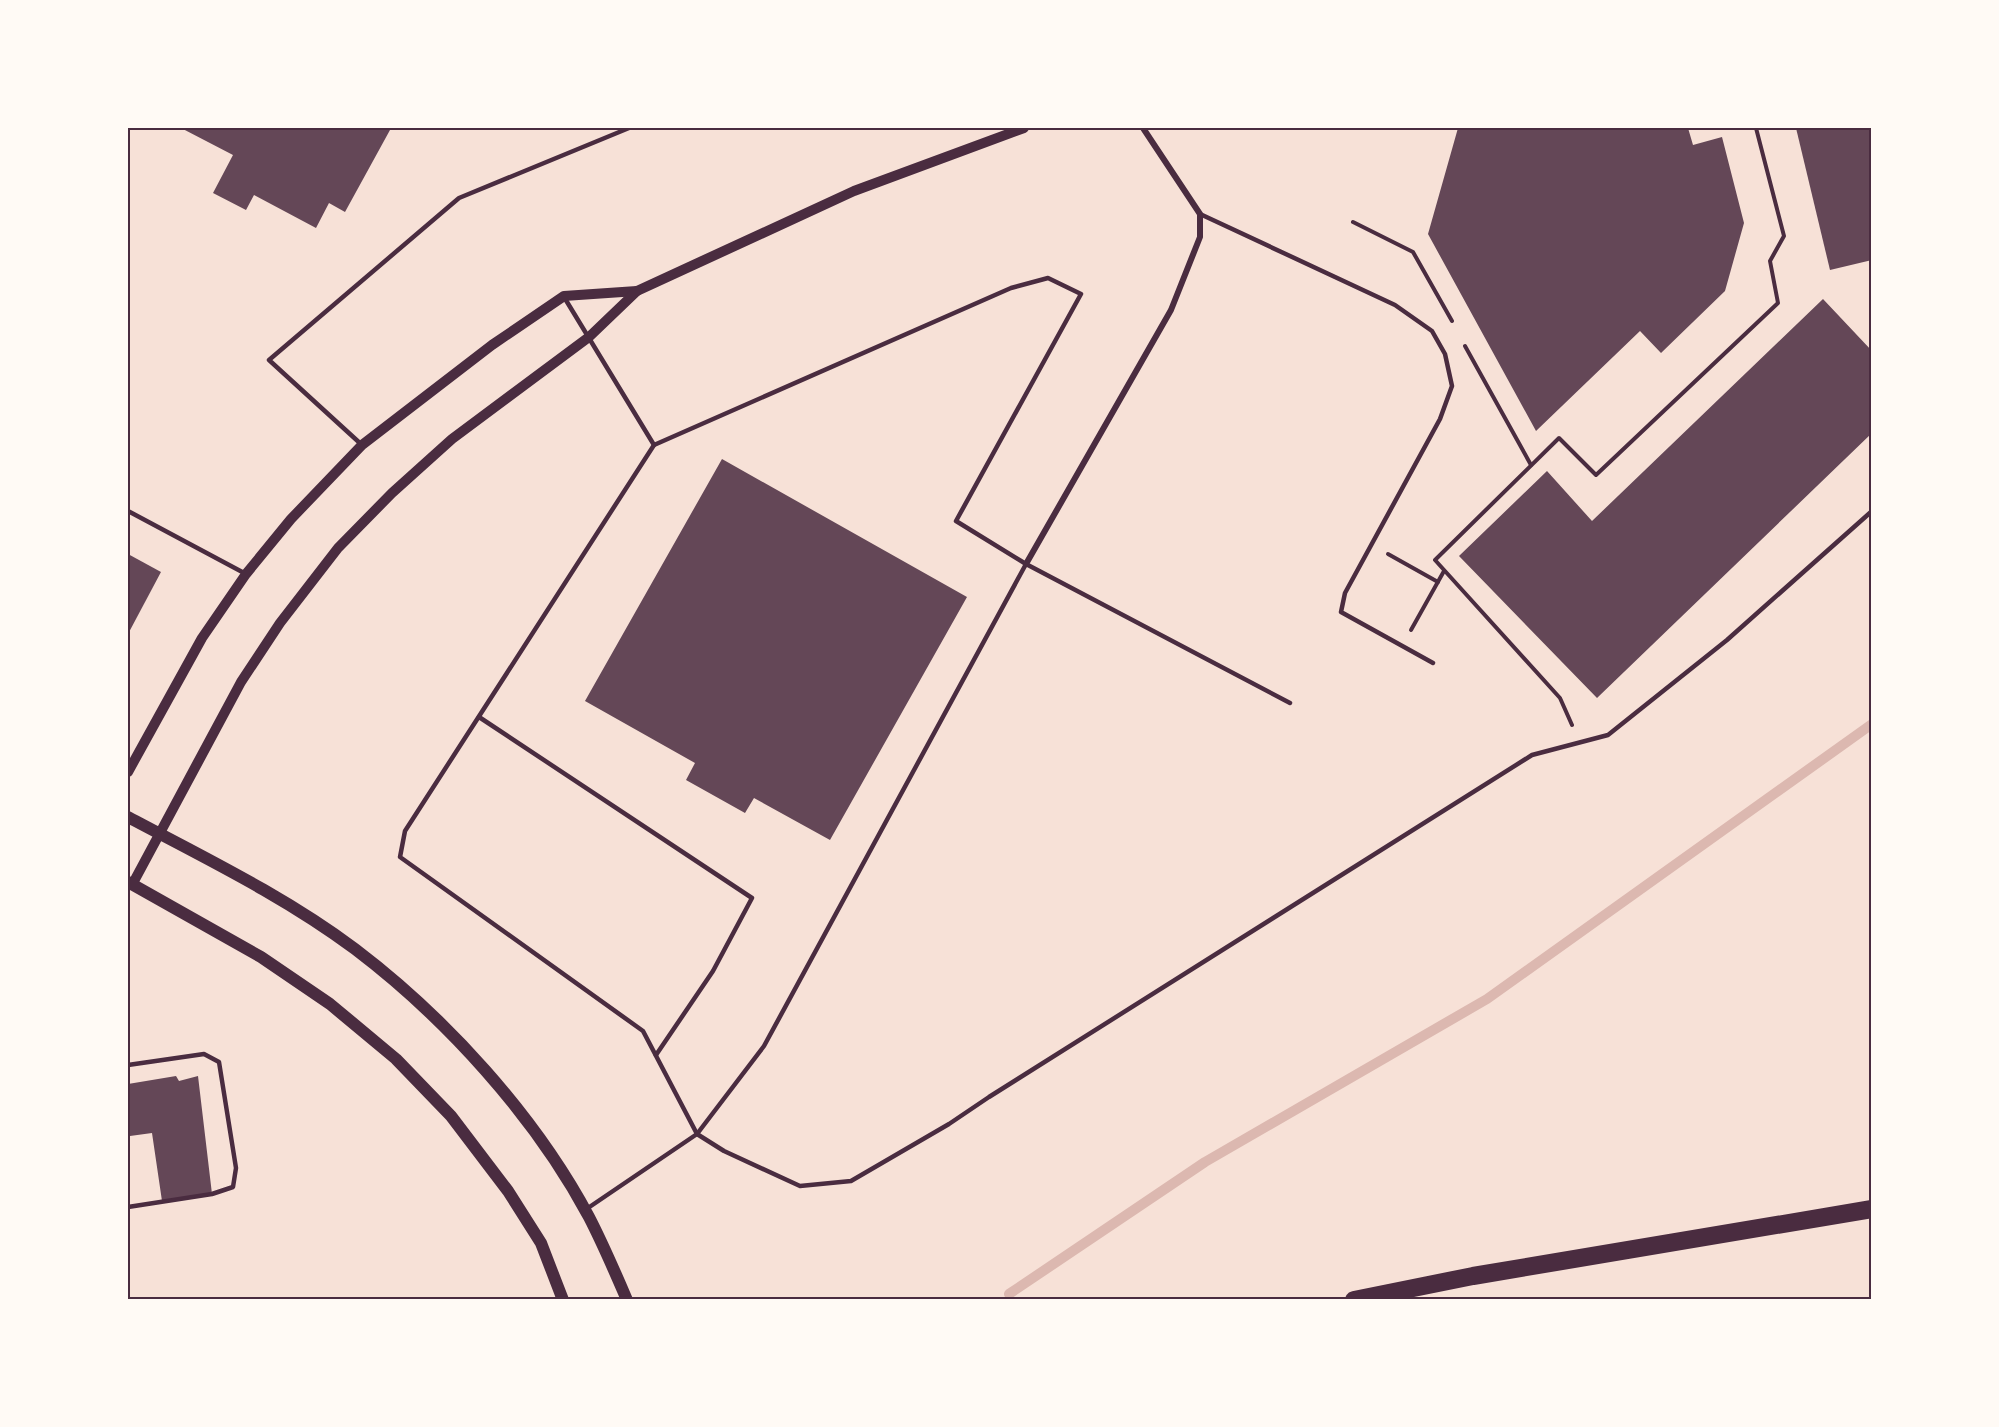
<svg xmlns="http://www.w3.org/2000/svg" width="1999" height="1427" font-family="Overpass,sans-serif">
<rect width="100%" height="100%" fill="#f7e1d7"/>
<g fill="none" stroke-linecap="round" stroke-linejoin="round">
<!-- stream -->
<polyline stroke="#dcb8b0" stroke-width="10" points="1009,1294 1205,1162 1487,999 1872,724"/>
</g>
<!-- building -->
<g fill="#644757">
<polygon points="181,128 386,128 390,130 345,212 329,203 316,228 254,195 246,210 213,193 233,155"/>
<polygon points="1458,128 1688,128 1693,145 1722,137 1744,223 1725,291 1661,353 1640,331 1536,431 1428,234"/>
<polygon points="1796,128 1872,128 1872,260 1830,270"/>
<polygon points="1823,299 1872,351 1872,433 1597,698 1459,556 1547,471 1592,521"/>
<polygon points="722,459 967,597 830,840 754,798 745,813 686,780 695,763 585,701"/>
<polygon points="128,554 161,572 128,634"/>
<polygon points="176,1076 179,1081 198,1076 212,1194 162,1201 152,1133 130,1136 128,1084"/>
</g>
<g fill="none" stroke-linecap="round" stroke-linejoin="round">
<!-- path -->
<g stroke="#4a2c40" stroke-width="4">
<polyline points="1353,222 1413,252 1452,321"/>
<polyline points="1465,346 1531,465"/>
<polyline points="1388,554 1438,582"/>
<polyline points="1411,630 1444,571"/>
<polyline points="1572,725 1560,698 1435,560 1559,438 1596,475 1778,303 1770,261 1784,236 1756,128"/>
</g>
<!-- service -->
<g stroke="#4a2c40" stroke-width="4.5">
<polyline points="1200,214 1395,305 1432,331 1445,354 1452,386 1440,419 1345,593 1341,612 1433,663"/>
<polyline points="564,297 654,445 405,831 400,857 643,1031 697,1134 724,1151 800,1186 851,1181 949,1124 989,1097 1532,755 1608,735 1727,640 1872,511"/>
<polyline points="362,445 269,360 459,198 629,128"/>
<polyline points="654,445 1011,288 1048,278 1081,294 956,521 1026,564 1290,703"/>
<polyline points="128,511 246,574"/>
<polyline points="479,717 752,898 713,971 656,1055"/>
<polyline points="128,1065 204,1054 219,1062 236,1168 233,1187 212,1194 128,1207"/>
<polyline points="585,1210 697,1134 764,1046 1026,564"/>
</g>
<!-- minor -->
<polyline stroke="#4a2c40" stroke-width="6" points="1026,564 1171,310 1200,237 1200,214 1143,128"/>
<!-- tertiary -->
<g stroke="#4a2c40" stroke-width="10">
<polyline points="128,772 202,638 246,574 291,519 362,445 492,345 564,296 637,291"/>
<polyline points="132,885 241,682 280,623 338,548 392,493 452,439 589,337 637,291 854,191 1024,128"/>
</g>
<!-- secondary -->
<g stroke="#4a2c40" stroke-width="12">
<path d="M128,817C205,858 284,896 355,949C446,1018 535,1116 589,1217C603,1244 615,1272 627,1300"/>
<polyline points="128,882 261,957 330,1004 396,1059 451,1116 508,1191 541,1243 563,1300"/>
</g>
<!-- motorway -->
<polyline stroke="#4a2c40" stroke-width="18" points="1354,1300 1473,1276 1872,1209"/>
</g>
<!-- border -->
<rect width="1999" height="1427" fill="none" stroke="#fffaf5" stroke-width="258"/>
<rect x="129" y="129" width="1741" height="1169" fill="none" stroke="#4a2c40" stroke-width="2"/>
</svg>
